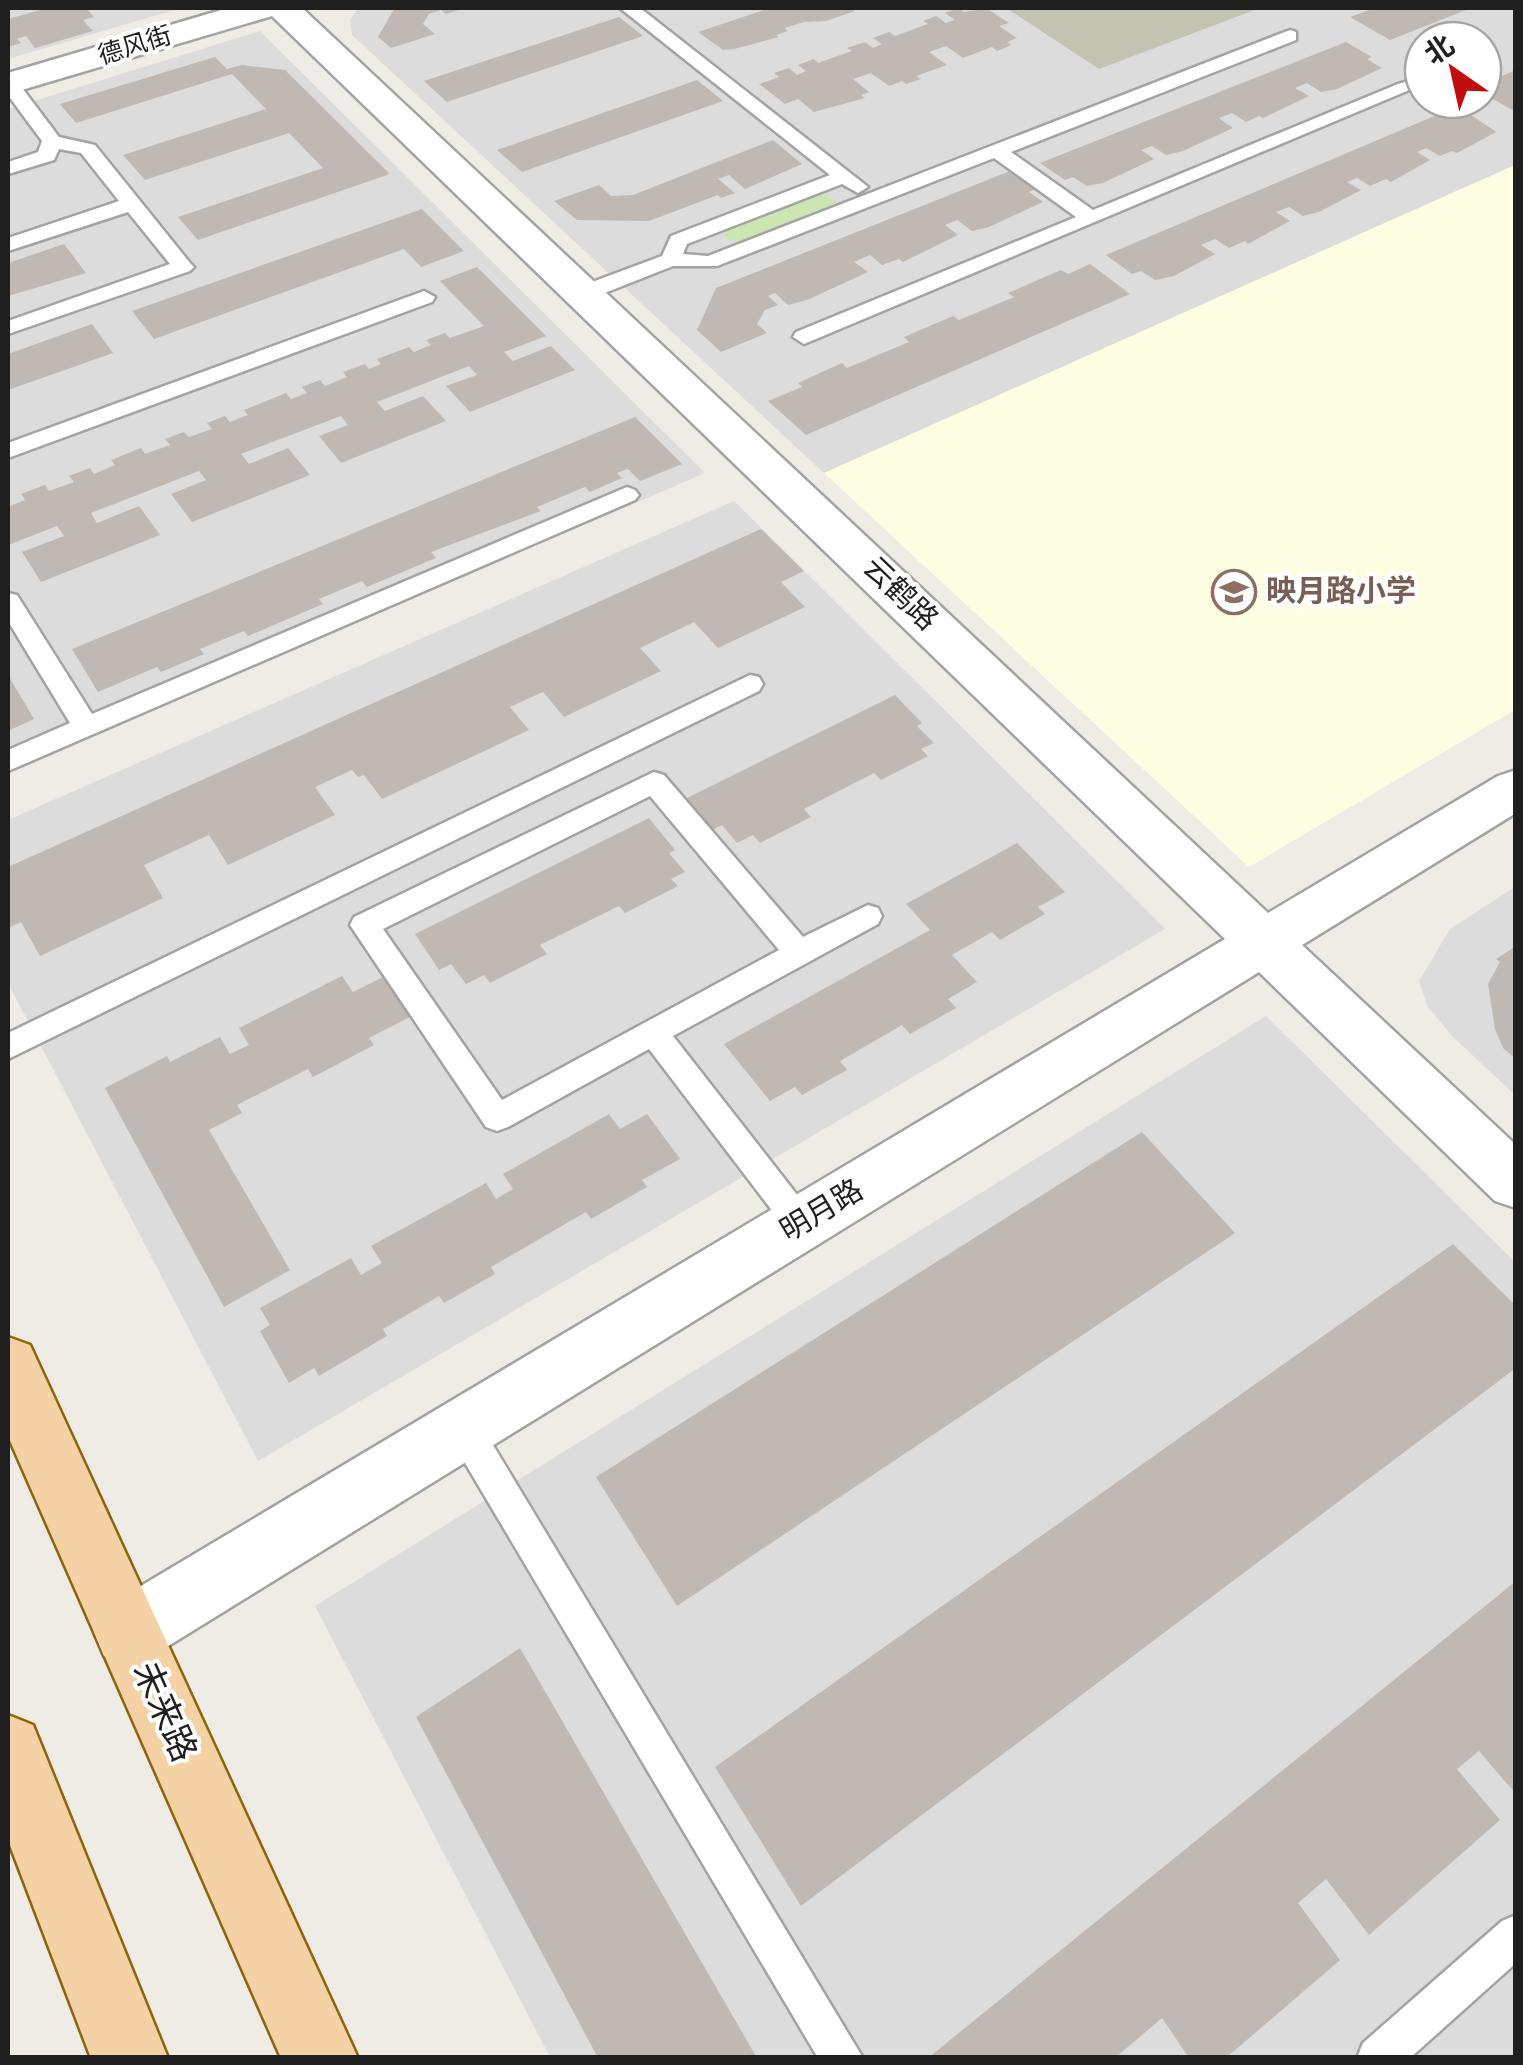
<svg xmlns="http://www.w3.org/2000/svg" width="1523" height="2065" font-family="'Sofia Sans Condensed','Noto Sans SC',sans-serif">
<rect width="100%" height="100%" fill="#efece6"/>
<!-- residential -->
<g fill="#dddcdc" fill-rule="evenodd">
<polygon points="8,8 181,8 8,59"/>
<path d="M358,8H1006L1099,68L1260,8H1515V165L824,473L352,35L350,20ZM1423,40H1483V100H1423Z"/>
<polygon points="260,31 705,473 8,773 8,109"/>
<polygon points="734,501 1165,929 258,1461 8,983 8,820"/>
<polygon points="1515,887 1515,1095 1452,1036 1428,1007 1419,981 1450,929"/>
<polygon points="1266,1016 1515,1262 1515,2057 550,2057 315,1606"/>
</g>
<!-- education -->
<polygon fill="#fdfde2" points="1515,165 1515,710 1249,867 824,473"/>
<!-- construction -->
<polygon fill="#c3c3b2" points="1006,8 1260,8 1099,69"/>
<!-- grass -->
<polygon fill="#cbe6b0" points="826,194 836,203 832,208 742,243 724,237 726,229"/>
<!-- building -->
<g fill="#c0b8b3">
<polygon points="47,8 86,8 94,17 83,20 93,31 35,48 26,36 17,39 21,43 8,47 8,19"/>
<polygon points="438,8 464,8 446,14 441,10 429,14 423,24 435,34 391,48 378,37 394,9"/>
<polygon points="770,8 849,8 855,11 826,21 804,22 785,28 788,31 776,35 779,37 734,49 723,50 698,32"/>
<polygon points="958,8 964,12 986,8 1009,23 999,26 1017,38 1007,42 1012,45 997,51 992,47 963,58 946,46 929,52 947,65 916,76 921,79 906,84 902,81 889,86 871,73 853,79 869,92 861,95 865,98 814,112 798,99 785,104 759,84 779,77 774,73 789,68 797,75 806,71 798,65 814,59 818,63 852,51 847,48 865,42 873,48 882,44 873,38 889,32 895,36 928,24 923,21 936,16 946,23 955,20 945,13"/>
<polygon points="1375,8 1471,8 1390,40 1350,17"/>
<polygon points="619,17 643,36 447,102 424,81"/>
<polygon points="1346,42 1372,57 1367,59 1382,68 1337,89 1321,92 1307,83 1295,88 1309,96 1263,118 1259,116 1246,122 1232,113 1219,118 1233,128 1183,151 1166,155 1152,146 1141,150 1154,159 1103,183 1087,186 1073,177 1065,180 1040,163"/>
<polygon points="215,57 227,69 242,65 285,70 390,174 198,240 178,217 323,168 289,133 145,180 123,155 266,109 232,74 76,123 60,104"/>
<polygon points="1516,70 1516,108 1512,110 1483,93 1483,84"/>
<polygon points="697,80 723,101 522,172 497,150"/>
<polygon points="1458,106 1496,132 1457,153 1452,151 1440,156 1426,148 1417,152 1430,160 1391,182 1386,179 1370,186 1357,178 1347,182 1361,190 1319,212 1303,216 1289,207 1276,212 1290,221 1248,244 1245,241 1229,248 1215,239 1201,245 1215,254 1174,276 1155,280 1141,271 1132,274 1106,255"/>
<polygon points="773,140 802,164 745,189 729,175 718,179 735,193 721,198 718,195 649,221 577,220 554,201 599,185 611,196 633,195"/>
<polygon points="1010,171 1035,189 1029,192 1043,202 989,227 972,231 957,220 945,225 958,235 903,262 899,259 882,265 870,255 854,262 868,272 807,300 788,305 775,293 768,296 778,305 765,310 757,324 767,333 721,352 697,330 716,288"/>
<polygon points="422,209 464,251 421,267 404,249 154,339 132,311"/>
<polygon points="64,244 86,273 8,296 8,263"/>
<polygon points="1090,264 1130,294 806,435 768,401 802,387 798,383 842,363 847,368 909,342 904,337 953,316 959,320 1014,297 1008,293 1061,270 1068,274"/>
<polygon points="477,267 546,336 504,352 513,361 551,346 575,370 470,412 446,386 477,375 469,366 377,402 385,411 423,396 446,421 341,463 319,436 348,425 341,416 241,454 249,464 288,448 310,475 192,522 171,494 206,480 199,471 91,513 97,523 139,506 160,535 41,582 22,552 64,536 57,526 8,545 8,507 25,500 21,494 45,485 49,491 74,482 69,476 90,468 94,474 115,465 111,460 141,448 145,454 170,445 165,439 184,432 189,437 212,429 207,423 225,416 230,422 248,415 244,410 286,393 291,399 307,393 302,387 320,380 325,386 347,377 343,372 365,364 369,369 381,364 377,359 409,347 414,352 431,345 426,340 445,333 450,338 484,326 440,281"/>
<polygon points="92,324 113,353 8,390 8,354"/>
<polygon points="635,417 682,464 640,481 628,469 617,473 622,478 590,492 585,487 537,507 541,511 431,552 436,558 367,587 362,581 319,599 323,604 248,636 244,631 200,649 204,654 161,672 157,667 98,692 72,649"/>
<polygon points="761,529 804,571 781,582 805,607 718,648 694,622 640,648 661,671 564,717 543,692 510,707 529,730 382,799 364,775 358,777 352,770 315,787 335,815 228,865 209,835 144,865 163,898 40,956 21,922 8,928 8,867"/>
<polygon points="8,675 34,719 8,731"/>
<polygon points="895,695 922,723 917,726 934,743 921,749 928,756 881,780 874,773 804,809 811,817 760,843 753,835 737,843 722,825 712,830 685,799"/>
<polygon points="649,818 675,850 669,853 685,872 671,879 678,886 625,913 619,906 540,945 547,954 490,983 484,975 466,984 451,964 439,970 415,934"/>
<polygon points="1017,843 1065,892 1038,907 1045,914 1000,940 992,932 952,955 977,982 948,999 956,1008 910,1034 902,1025 840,1061 847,1070 802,1095 795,1087 770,1101 724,1044 930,930 906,904"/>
<polygon points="1516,946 1516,1059 1503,1048 1495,1029 1488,984 1500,962 1496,959"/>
<polygon points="342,976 353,992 385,976 412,1016 369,1038 374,1045 313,1077 308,1069 237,1105 242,1113 209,1130 290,1270 224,1307 105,1088 167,1056 170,1062 220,1037 230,1054 249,1045 239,1028"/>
<polygon points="609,1114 620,1129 647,1114 680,1159 642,1180 647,1187 591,1219 586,1212 491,1267 495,1274 444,1303 439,1296 383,1329 387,1336 319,1376 314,1368 289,1383 260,1331 270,1325 260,1308 351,1258 361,1275 382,1263 371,1246 486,1183 496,1199 513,1189 503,1174"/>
<polygon points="1142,1132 1235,1233 677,1606 596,1477"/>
<polygon points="1453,1244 1516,1306 1516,1368 801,1906 715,1767"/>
<polygon points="1516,1581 1516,1794 1479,1751 1457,1769 1500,1820 1369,1935 1326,1879 1298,1903 1340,1960 1226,2058 1189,2058 1162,2018 1115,2058 928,2058"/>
<polygon points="520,1648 757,2058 598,2058 416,1717"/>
</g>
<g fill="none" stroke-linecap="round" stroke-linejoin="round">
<defs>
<g id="service">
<polygon points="620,8 640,8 868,187 858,193 842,184 687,244 683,254 708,256 1290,30 1296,32 1296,40 1011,152 1093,210 1398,84 1405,82 1414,88 804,344 793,337 796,332 1076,217 994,158 717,266 673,266 592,298 576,298 573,293 576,288 662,256 671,236 830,175"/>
<polygon points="9,78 16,80 59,137 95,145 190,263 194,267 190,271 8,334 8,321 170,264 128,212 8,251 8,238 119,201 81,153 59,149 54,160 8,174 8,162 38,152 42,141 8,95"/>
<polygon points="424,291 435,297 432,302 8,458 8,443"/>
<polygon points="627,487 635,490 639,495 635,500 8,771 8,750 70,723 8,621 8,593 17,595 92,714"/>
<polygon points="750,675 759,677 763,684 759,691 8,1059 8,1033"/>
<path d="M654,772L664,775L803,937L868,905L878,908L882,916L878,924L673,1036L812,1214L817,1224L812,1234L801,1238L790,1234L649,1049L508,1127L497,1131L486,1127L350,925L354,917ZM650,796L779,950L502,1100L383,929Z"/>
<polygon points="464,1412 476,1417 863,2058 818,2058 452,1441 447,1429 452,1417"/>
<polygon points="1516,1915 1516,1963 1410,2058 1357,2058 1363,2043 1502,1921"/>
</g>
<polygon id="minor" points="228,8 302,8 1268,913 1498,776 1516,770 1516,813 1302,945 1516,1145 1516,1208 1495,1201 1259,972 152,1656 128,1666 104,1656 94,1632 104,1608 1225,939 272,16 8,94 8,73"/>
<g id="primary">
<polygon points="8,1337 30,1345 358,2058 281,2058 8,1436"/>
<polygon points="8,1715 33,1725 168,2058 91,2058 8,1840"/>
</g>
</defs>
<!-- service casing -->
<use href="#service" stroke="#a3a3a3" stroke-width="5"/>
<!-- minor casing -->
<use href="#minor" stroke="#a3a3a3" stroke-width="5"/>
<!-- primary casing -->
<use href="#primary" stroke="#90630b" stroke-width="5"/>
<!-- service -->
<use href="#service" fill="#fff" fill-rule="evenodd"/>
<!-- minor -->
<use href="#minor" fill="#fff" fill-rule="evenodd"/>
<!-- primary -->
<use href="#primary" fill="#f5d2a5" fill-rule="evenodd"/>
</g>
<!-- icons -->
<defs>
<symbol id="school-ring" viewBox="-11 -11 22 22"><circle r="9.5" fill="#fff" stroke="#8d6e63" stroke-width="1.5"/><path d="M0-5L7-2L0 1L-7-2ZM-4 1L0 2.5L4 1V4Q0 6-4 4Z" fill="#8d6e63"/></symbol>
</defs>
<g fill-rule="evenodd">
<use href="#school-ring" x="1209" y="567" width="50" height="50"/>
</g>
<g text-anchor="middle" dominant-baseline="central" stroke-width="8" stroke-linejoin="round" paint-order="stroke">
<!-- far-street labels -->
<g font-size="25" fill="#1f1f1f" stroke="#fff">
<text transform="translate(135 46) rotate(-17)">德风街</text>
</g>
<!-- education labels -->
<g font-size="30" font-weight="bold" fill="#785e54" stroke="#fff" text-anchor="start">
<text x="1266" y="592">映月路小学</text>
</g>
<!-- street labels -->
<g font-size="30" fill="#1f1f1f" stroke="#fff">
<text transform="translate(900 594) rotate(44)">云鹤路</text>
<text transform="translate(822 1211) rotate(-31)">明月路</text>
</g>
<!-- near-street labels -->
<g font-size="35" fill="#1f1f1f" stroke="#fff">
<text transform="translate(164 1712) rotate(66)">未来路</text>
</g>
</g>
<!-- border -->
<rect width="1523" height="2065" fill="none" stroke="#1f1f1f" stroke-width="20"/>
<!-- north arrow -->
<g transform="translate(1453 70) rotate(326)"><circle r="48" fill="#ffffff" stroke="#a5a5a5" stroke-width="2.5"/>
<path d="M0-8L18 38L0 25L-18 38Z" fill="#c00e0f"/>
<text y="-15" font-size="28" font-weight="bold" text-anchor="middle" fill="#1f1f1f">北</text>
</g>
</svg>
